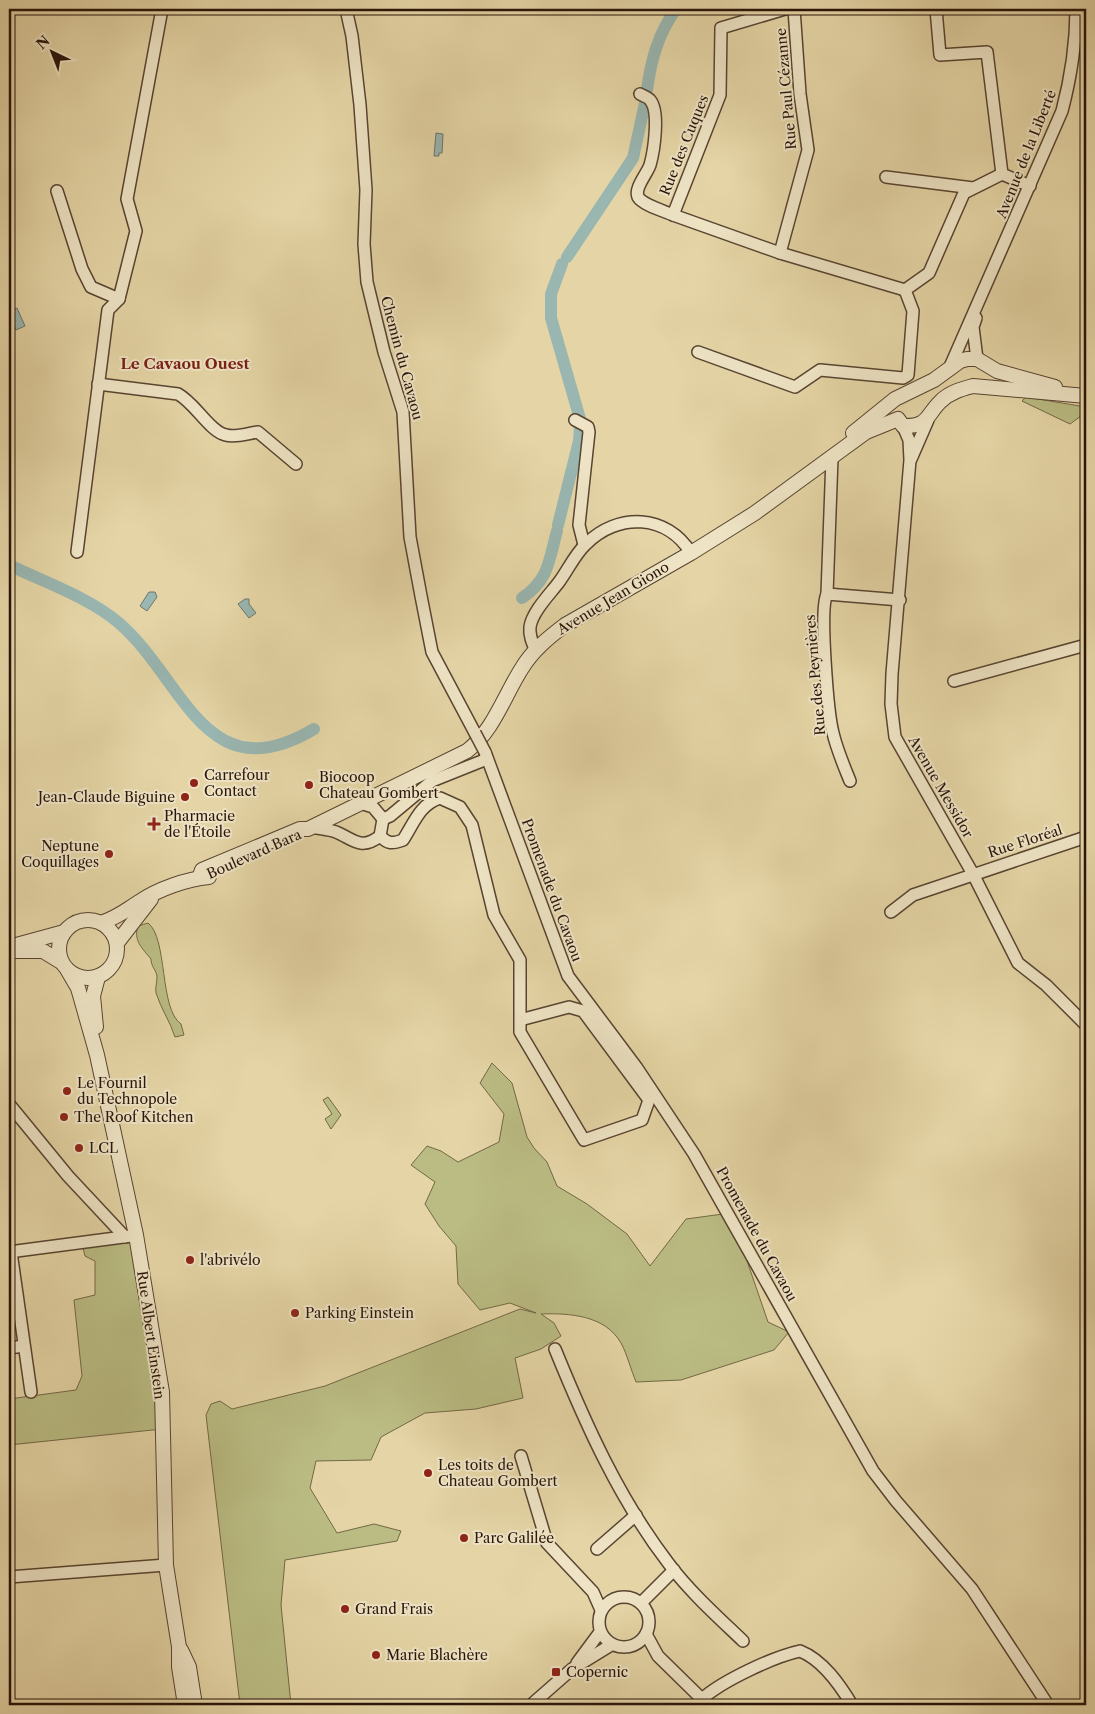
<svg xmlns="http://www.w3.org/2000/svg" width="1095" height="1714" font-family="'Libre Caslon Text',serif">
<rect width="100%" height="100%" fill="#e5d5a6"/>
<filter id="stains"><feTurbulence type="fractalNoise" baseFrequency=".004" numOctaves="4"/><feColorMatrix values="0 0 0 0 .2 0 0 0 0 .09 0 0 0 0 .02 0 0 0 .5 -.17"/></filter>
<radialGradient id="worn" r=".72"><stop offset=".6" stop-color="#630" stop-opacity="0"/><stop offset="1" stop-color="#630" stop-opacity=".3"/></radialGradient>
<!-- green -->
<g fill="#babc83" stroke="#726846">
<polygon points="1026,397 1086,407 1086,417 1081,416 1070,424 1022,401"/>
<path d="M148,923C168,938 159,1009 181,1024L184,1035L175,1037C170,1021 161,1009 156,993C155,988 157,983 157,977C157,971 151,967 151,959C142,948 133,940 138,926Z"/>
<path d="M492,1063L512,1083L527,1137L534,1148L547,1162L557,1186L587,1204L627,1234L650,1266L686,1219L723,1214L745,1255L768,1322L789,1332L774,1350L681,1380L636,1382C631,1370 627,1354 621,1343C605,1315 569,1313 541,1314L554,1323L561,1336L541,1349L515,1358L523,1398L476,1409L425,1413L381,1437L371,1460L316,1461L310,1488L337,1533L374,1524L401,1531L397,1541L285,1560L281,1605L291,1705H240L206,1415L211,1404L220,1401L232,1409L325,1386L520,1309L536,1313L510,1303L480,1310L458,1284L456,1246L439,1226L425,1204L435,1182L411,1165L427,1146L441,1151L458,1162L499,1142L504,1114L480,1083Z"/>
<polygon points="328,1097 341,1115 331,1129 325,1119 332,1114 323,1100"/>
<polygon points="136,1235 162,1429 9,1445 9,1399 76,1390 82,1376 74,1300 95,1295 95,1261 85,1256 82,1243"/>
</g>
<!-- water -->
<g fill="#99b6b1" stroke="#6c756e">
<polygon points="436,133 443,134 442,153 439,153 439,156 434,156"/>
<polygon points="17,308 25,326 16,330 9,311"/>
<polygon points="149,592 155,592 157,597 147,611 140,606"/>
<polygon points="245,599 249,599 249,604 256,613 249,618 238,604"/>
</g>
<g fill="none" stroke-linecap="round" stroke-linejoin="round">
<!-- canal -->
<g stroke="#99b6b1" stroke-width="12">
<path d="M647,90C651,60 658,34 676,9"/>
<polyline points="567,257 633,158 645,103"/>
<polyline points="562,264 551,294 551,318 580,419"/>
<polyline points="558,525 579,441 580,426"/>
<path d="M9,565C44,582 90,598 119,623C184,679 205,794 314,729"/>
<path d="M522,598C549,580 549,560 557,531"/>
</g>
<defs>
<g id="minor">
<polyline points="346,9 352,36 360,105 366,190 364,244 367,282 384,352 403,412 410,537 421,596 432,652 475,733"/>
<polyline points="785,9 721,28 720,95 673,215 780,253 905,290"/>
<polyline points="936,9 940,55 987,52 1002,174 1030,186"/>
<path d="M640,94C643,96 648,97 650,100C660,111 654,151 650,165C647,174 634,188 638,197C643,205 664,211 673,215"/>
<polyline points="886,177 973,188"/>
<polyline points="57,191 82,269 91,287 119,299"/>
<polyline points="780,253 808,150 800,94 794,9"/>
<polyline points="976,318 973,327 977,359"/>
<polyline points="698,352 795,387 820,370 903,378 908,375 913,311 905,290 929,273 964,193 1002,174"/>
<path d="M949,369L1062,111C1071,77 1076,44 1076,9"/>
<path d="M98,384L178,394C195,403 210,432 226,435C235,438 249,433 258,432L296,464"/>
<polyline points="575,420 588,427 589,432 579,525 584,545"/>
<polyline points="903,426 909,440 910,460 892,674 891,704 895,737 973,874 1018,963 1046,985 1086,1025"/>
<polyline points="911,459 928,420"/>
<polyline points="77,552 108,310 119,299 136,231 127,199 162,9"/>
<polyline points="827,594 832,458"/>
<path d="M535,649C532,642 529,635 530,627C532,612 550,594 559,582C568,570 575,554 586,544C618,512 667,514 691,553"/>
<polyline points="954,681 1086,645"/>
<polyline points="485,752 568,976 637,1068 694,1154 873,1471 896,1501 972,1589 1048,1705"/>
<path d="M850,781C844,766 837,750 833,733C828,714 819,609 827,594L900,600"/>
<polyline points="383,819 390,816 432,781 487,759"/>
<path d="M312,827C319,829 328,829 336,832C353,839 361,851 380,836L383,819L373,807L360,803"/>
<path d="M380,836C388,844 392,844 403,840C414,823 420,804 440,798L460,807L472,825L494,915L520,960V1032L584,1140L642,1120L649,1100L583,1011L569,1007L520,1020"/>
<polyline points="891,912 913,895 1086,837"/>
<polyline points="9,1104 68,1176 125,1237"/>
<polyline points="9,1252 131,1236"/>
<polyline points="11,1252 31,1392"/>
<polyline points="9,1348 24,1346"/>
<path d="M555,1349C586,1425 619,1499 669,1564C690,1592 718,1617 743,1641"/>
<polyline points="521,1456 547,1543 593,1592 601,1610"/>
<polyline points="597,1549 636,1515"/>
<polyline points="9,1577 166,1565"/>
<circle cx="624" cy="1622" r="25"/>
<polyline points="641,1603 674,1570"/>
<polyline points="646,1634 658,1656 708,1705"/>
<polyline points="577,1663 600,1632"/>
<path d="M702,1699C722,1681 773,1657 800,1651C823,1660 840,1685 852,1705"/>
<polyline points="531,1705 572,1669 611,1645"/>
</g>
<g id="tertiary">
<polyline points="853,433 895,399 934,380 960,361 967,359 977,359 997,371 1055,387"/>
<path d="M200,876L202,870L300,829H308L467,751C494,730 504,696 522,668C533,650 548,638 565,625L691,553L755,513L866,432L898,419L903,426C929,427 926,415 941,401C950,392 962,389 973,386L1086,396"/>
<circle cx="88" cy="949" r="29"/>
<path d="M101,923C120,916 123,912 139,902C158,889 187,879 209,877"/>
<polyline points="117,943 151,899"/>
<polyline points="9,947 64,932"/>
<polyline points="16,951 43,951 61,962"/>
<polyline points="68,971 78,988 97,1055 136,1235 162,1392 166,1565 179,1647 179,1667 185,1705"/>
<polyline points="96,1027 93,996 98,977"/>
<polyline points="181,1650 189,1667 195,1705"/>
</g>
</defs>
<!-- minor casing -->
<use href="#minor" stroke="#584431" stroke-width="14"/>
<!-- tertiary casing -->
<use href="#tertiary" stroke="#584431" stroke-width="16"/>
<!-- minor -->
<use href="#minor" stroke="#eee4c5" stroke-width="11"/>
<!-- tertiary -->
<use href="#tertiary" stroke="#eee4c5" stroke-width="14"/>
<defs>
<polyline id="minor-bridge" points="475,733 485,752"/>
</defs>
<!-- minor-bridge casing -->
<use href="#minor-bridge" stroke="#584431" stroke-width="14" stroke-linecap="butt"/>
<!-- minor-bridge -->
<use href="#minor-bridge" stroke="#eee4c5" stroke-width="11"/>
</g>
<!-- markers -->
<g fill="#8f2418" stroke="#eee4c5" stroke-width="2">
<circle cx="194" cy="783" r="5"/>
<circle cx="309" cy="785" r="5"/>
<circle cx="185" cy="797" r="5"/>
<path d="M151.5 816.5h5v5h5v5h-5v5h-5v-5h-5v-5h5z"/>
<circle cx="109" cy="854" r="5"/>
<circle cx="67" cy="1091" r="5"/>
<circle cx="64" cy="1117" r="5"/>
<circle cx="79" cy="1148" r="5"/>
<circle cx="190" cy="1260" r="5"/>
<circle cx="295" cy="1313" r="5"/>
<circle cx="428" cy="1473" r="5"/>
<circle cx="464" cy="1538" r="5"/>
<circle cx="345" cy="1609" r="5"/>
<circle cx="376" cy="1655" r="5"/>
<rect x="551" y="1667" width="10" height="10" rx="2.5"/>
</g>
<g text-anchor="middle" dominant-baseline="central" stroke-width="4" stroke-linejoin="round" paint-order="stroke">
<!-- street labels -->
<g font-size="14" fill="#29140a" stroke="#eee4c5">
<text transform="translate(786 89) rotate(-95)">Rue Paul Cézanne</text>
<text transform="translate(684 145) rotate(-68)">Rue des Cuques</text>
<text transform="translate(1026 154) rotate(-68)">Avenue de la Liberté</text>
<text transform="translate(402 358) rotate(75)">Chemin du Cavaou</text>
<text transform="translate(613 598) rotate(-31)">Avenue Jean Giono</text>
<text transform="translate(815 675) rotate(-95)">Rue des Peynières</text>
<text transform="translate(941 787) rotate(60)">Avenue Messidor</text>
<text transform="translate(1025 841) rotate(-18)">Rue Floréal</text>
<text transform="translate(254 854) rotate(-24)">Boulevard Bara</text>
<text transform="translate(552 890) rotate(70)">Promenade du Cavaou</text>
<text transform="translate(757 1234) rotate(61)">Promenade du Cavaou</text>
<text transform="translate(151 1335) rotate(82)">Rue Albert Einstein</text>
</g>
<!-- poi labels -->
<g font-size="14" fill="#29140a" stroke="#eee4c5" text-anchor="start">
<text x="204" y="775">Carrefour<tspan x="204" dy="16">Contact</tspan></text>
<text x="319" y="777">Biocoop<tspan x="319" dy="16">Chateau Gombert</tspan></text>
<text x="175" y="797" text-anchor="end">Jean-Claude Biguine</text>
<text x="164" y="816">Pharmacie<tspan x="164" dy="16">de l'Étoile</tspan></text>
<text x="99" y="846" text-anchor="end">Neptune<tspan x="99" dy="16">Coquillages</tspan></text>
<text x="77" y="1083">Le Fournil<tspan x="77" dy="16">du Technopole</tspan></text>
<text x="74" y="1117">The Roof Kitchen</text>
<text x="89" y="1148">LCL</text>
<text x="200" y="1260">l'abrivélo</text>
<text x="305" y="1313">Parking Einstein</text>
<text x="438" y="1465">Les toits de<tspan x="438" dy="16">Chateau Gombert</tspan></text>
<text x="474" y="1538">Parc Galilée</text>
<text x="355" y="1609">Grand Frais</text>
<text x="386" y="1655">Marie Blachère</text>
<text x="566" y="1672">Copernic</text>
</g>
<!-- neighbourhood labels -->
<g font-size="15" font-weight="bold" fill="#7a1f14" stroke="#eee4c5">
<text x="185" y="363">Le Cavaou Ouest</text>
</g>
</g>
<!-- margin -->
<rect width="1095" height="1714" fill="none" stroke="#e5d5a6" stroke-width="30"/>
<rect x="10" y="10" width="1075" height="1694" fill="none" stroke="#29140a" stroke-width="2.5"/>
<rect x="15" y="15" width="1065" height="1684" fill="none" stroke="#29140a"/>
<!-- north arrow -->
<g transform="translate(52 52) rotate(317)" stroke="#eee4c5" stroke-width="4" paint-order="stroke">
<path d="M0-4L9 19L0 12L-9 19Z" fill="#29140a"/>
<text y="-8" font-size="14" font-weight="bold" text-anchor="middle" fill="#29140a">N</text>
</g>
<rect width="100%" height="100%" filter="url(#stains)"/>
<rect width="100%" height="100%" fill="url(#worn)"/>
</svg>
